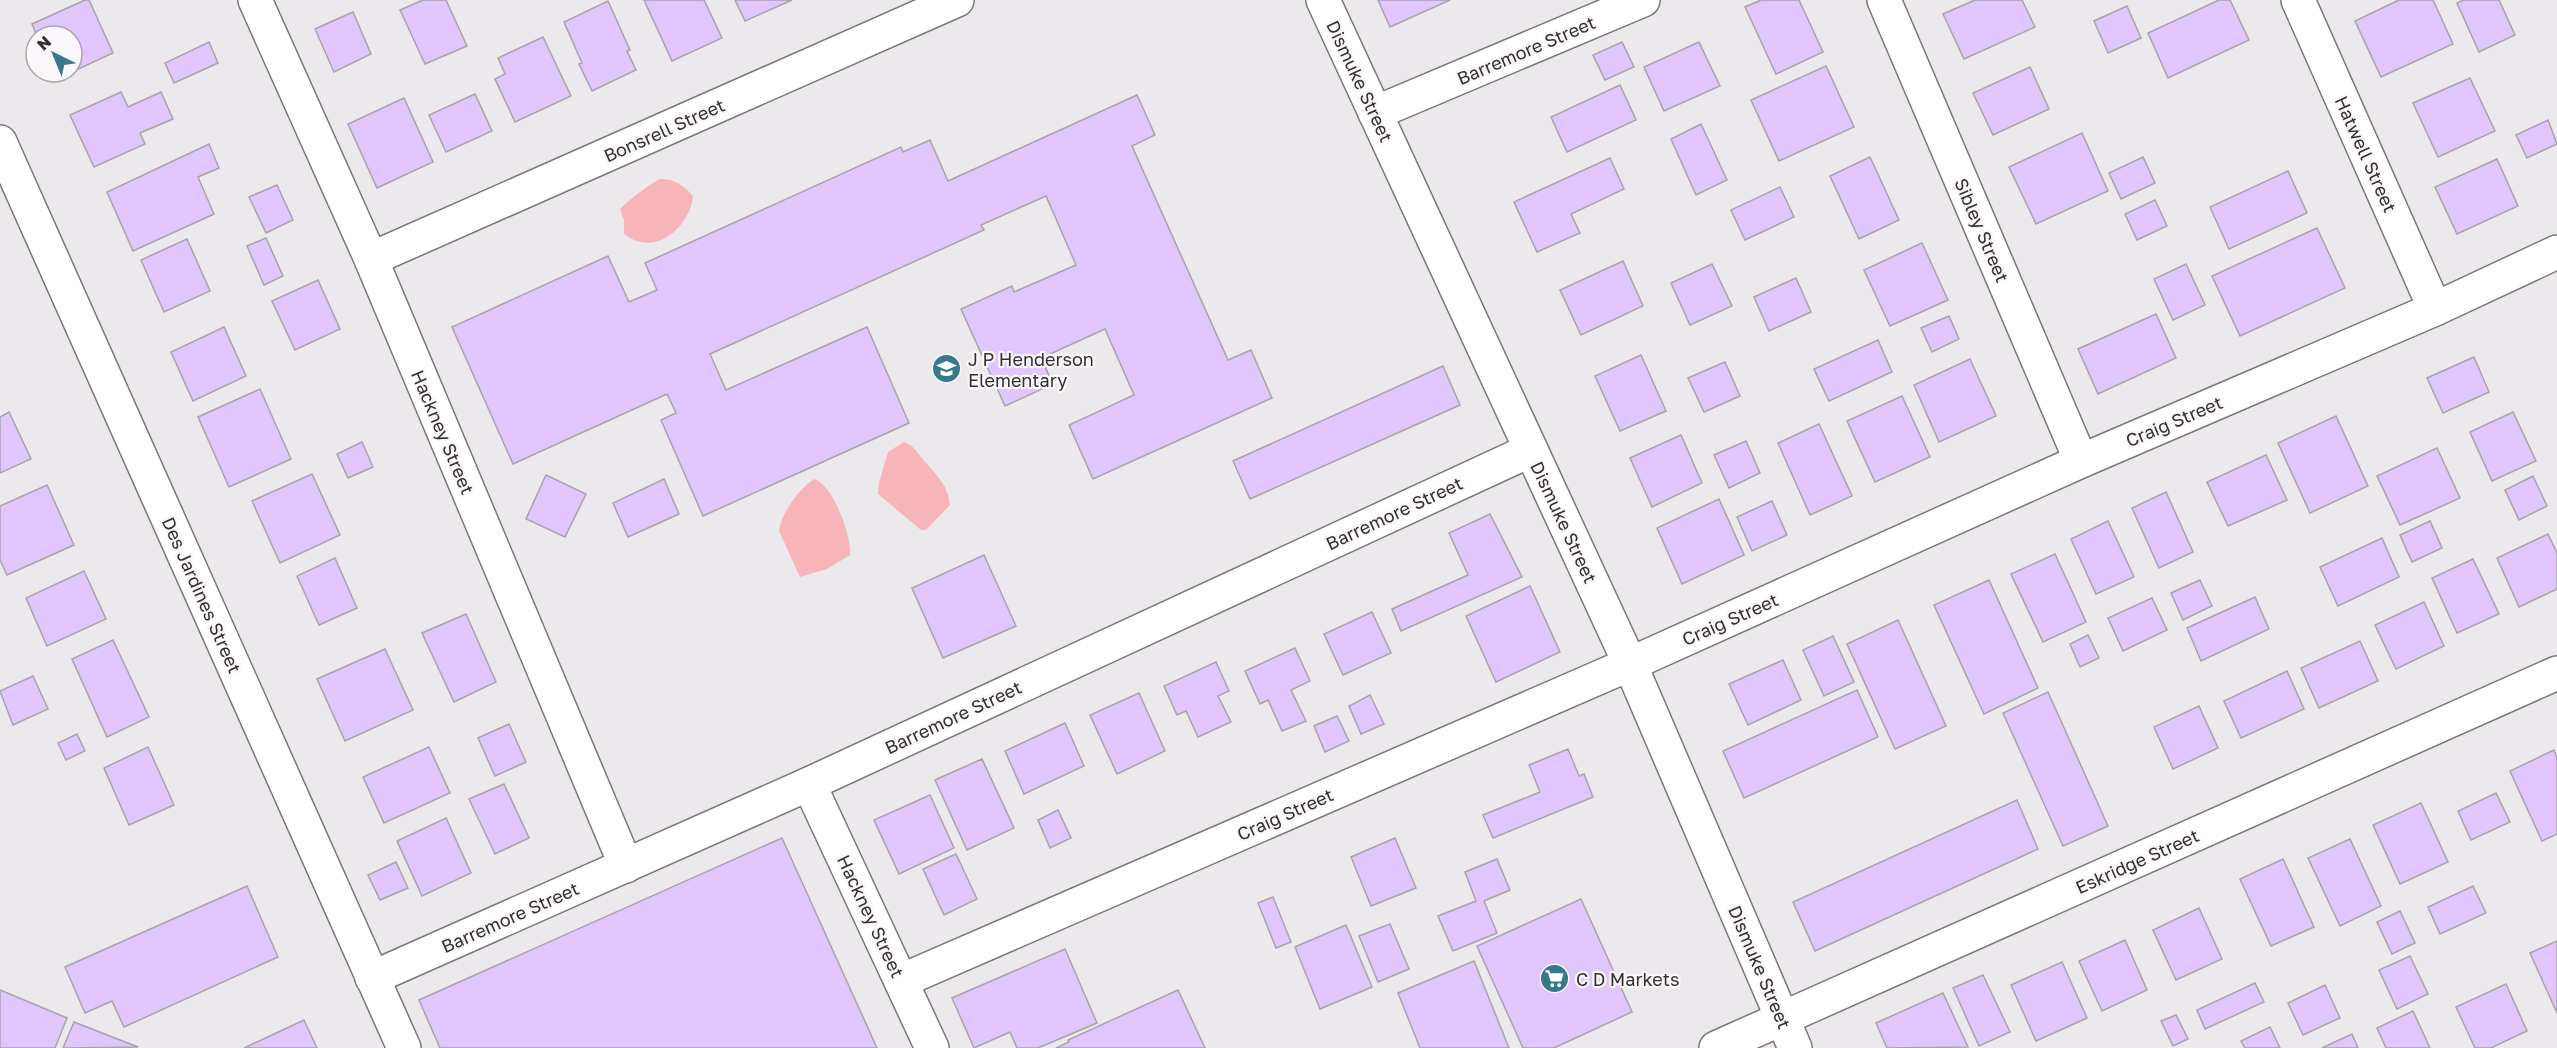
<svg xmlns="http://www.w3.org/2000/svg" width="2557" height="1048" font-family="'Golos Text',sans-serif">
<rect width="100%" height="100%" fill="#ece9ec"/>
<!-- green -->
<g fill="#f7b5ba">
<path d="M660,179C675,179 683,185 693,196C691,221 665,250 637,241C632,240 628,236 624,234V220L620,209C628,201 649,184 660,179Z"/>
<path d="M904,442C913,445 915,450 921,457C934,473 948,483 950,505L926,530H921L878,494L879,483L888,452Z"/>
<path d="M814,479C833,484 852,537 850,555L827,569L800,577L779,531C781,513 800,488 814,479Z"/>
</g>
<!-- building -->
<g fill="#e1c6fe" stroke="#a6a4a8" stroke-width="1.5">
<polygon points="85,0 89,0 113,53 57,79 53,72 72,72 72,36 37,36 32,24"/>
<polygon points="423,0 446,0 467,46 425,64 400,10"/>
<polygon points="644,0 704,0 722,38 672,61"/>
<polygon points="735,0 792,0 745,21"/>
<polygon points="1378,0 1450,0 1390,27"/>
<polygon points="1761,0 1799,0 1823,52 1776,74 1745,7"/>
<polygon points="1975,0 2022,0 2035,27 1964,59 1943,14"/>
<polygon points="2219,0 2230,0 2249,40 2168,78 2148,33"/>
<polygon points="2399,0 2433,0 2453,44 2381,77 2355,21"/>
<polygon points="2463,0 2499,0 2515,35 2479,52 2457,3"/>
<polygon points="608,1 630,50 627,51 636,70 592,91 579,64 582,63 564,22"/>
<polygon points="2127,6 2141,38 2108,53 2094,21"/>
<polygon points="353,12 371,54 334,72 315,29"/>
<polygon points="543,37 571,96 515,122 495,79 505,74 498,58"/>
<polygon points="209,42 218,63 174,83 165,63"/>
<polygon points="1622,42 1634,67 1605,80 1593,55"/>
<polygon points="1699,42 1720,86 1664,111 1644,67"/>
<polygon points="1826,66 1854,127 1779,161 1751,100"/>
<polygon points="2030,67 2049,109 1993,135 1973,93"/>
<polygon points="2470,78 2495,131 2438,157 2413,103"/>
<polygon points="1620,85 1636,120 1567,152 1551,117"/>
<polygon points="121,92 128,107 161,92 173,119 140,133 145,144 94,167 70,115"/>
<polygon points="475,94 492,131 446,152 429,115"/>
<polygon points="1137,95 1155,135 1132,146 1228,360 1251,350 1272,398 1093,479 1069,425 1134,395 1105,329 1041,358 1053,384 1005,406 961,309 1012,286 1014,292 1076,265 1046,196 981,225 984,230 710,354 726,390 867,327 909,423 703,516 661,420 676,413 667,394 513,464 452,327 608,256 629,302 657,290 645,263 901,147 903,152 930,140 948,181"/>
<polygon points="404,98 433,162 377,188 348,124"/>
<polygon points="2548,120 2557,144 2527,158 2516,135"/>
<polygon points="1701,124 1727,180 1696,195 1671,139"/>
<polygon points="2082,133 2108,191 2036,224 2009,167"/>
<polygon points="209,144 219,168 198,177 214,214 133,251 107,192"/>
<polygon points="1870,157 1899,220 1859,239 1830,176"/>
<polygon points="2143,157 2155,183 2121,199 2109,173"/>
<polygon points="1610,158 1624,189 1571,214 1580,233 1537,252 1514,202"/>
<polygon points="2497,159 2518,206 2457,234 2435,187"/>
<polygon points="2288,171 2307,213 2229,249 2210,207"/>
<polygon points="277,185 293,220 266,233 249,197"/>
<polygon points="1780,187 1794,217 1745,240 1731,210"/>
<polygon points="2155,200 2167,226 2137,240 2125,214"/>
<polygon points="2317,228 2345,288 2240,336 2212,276"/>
<polygon points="266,238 283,276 264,285 247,246"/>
<polygon points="187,239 210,291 164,312 141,260"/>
<polygon points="1922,243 1948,300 1890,326 1864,270"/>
<polygon points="1623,261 1643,306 1581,335 1560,290"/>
<polygon points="1712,264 1732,306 1690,325 1671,283"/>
<polygon points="2186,264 2205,305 2173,320 2154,279"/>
<polygon points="1796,278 1811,312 1769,331 1754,297"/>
<polygon points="318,280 340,329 295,350 272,301"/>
<polygon points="2156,314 2176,358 2098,394 2078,349"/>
<polygon points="1949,316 1959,339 1932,352 1921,328"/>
<polygon points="224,327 246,376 193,401 171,352"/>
<polygon points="1878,340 1892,372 1829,401 1814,369"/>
<polygon points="1641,355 1666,411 1620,431 1595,376"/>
<polygon points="2474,357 2489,392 2443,413 2427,378"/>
<polygon points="1970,359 1996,416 1939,442 1914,385"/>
<polygon points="1725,362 1740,396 1704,412 1688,378"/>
<polygon points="1443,366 1460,405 1250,499 1233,461"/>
<polygon points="260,389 291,459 229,487 198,417"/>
<polygon points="1902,396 1930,457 1875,482 1847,421"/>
<polygon points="9,412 31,459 0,473 0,417"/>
<polygon points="2513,412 2536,461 2492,481 2470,432"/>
<polygon points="2336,416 2368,486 2310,513 2278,443"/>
<polygon points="1819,424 1852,496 1810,515 1778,443"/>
<polygon points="1681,435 1702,483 1652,507 1630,458"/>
<polygon points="1746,441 1760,473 1729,488 1714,455"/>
<polygon points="362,442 373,467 348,478 337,454"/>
<polygon points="2437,448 2460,498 2400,525 2377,476"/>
<polygon points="2266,455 2287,500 2228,526 2207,482"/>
<polygon points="312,474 340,535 280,563 252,501"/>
<polygon points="546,475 586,494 565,537 526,519"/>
<polygon points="2533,476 2547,506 2519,520 2505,490"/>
<polygon points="664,479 679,514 628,537 613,503"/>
<polygon points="47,485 74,545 7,575 0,560 0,506"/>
<polygon points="2166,492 2193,552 2159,568 2132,508"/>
<polygon points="1719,499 1744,555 1682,584 1657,528"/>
<polygon points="1772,501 1787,535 1752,551 1737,517"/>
<polygon points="1490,514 1522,577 1401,631 1392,609 1468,575 1449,533"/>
<polygon points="2108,521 2134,577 2096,594 2071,539"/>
<polygon points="2430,521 2442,548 2412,562 2400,535"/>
<polygon points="2548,534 2557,553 2557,589 2519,607 2497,558"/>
<polygon points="2382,538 2399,577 2338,606 2320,567"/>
<polygon points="2055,554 2086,622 2043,642 2011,574"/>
<polygon points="984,555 1016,626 943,658 912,588"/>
<polygon points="335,558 357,608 319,625 297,576"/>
<polygon points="2473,559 2499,614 2457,633 2432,578"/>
<polygon points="84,571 106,619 47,646 26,598"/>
<polygon points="1989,580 2038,688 1984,714 1934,605"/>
<polygon points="2200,580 2212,606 2183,620 2171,593"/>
<polygon points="1530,586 1560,652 1496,682 1466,616"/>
<polygon points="2255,597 2269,629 2201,661 2187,628"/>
<polygon points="2152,598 2167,630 2123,651 2108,618"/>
<polygon points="2424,602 2444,646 2396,669 2375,625"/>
<polygon points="1372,612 1391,653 1343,675 1324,634"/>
<polygon points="466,614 496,682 454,702 422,633"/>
<polygon points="1898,620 1946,726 1895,749 1847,644"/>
<polygon points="2088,635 2099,658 2080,667 2070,644"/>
<polygon points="1833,636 1854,682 1824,696 1803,650"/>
<polygon points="113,640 149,717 107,737 72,659"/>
<polygon points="2360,641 2378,681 2319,708 2301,668"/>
<polygon points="1295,648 1310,681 1291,690 1306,721 1282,731 1268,700 1260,704 1245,671"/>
<polygon points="385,649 413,710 345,741 317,679"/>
<polygon points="1783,660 1801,700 1748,725 1729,684"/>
<polygon points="1216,662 1229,691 1218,696 1231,722 1198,737 1186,711 1177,715 1164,686"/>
<polygon points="2287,671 2304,709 2241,738 2224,701"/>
<polygon points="33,676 48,709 13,725 0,691"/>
<polygon points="1857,690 1878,737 1744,798 1723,751"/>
<polygon points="2048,692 2108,826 2063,846 2003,713"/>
<polygon points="1139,693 1165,751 1117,774 1090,715"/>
<polygon points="1370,695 1384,724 1361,734 1349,706"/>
<polygon points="2199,706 2218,748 2173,769 2154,727"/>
<polygon points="1337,716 1349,741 1325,752 1314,726"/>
<polygon points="1065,723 1084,766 1024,794 1005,751"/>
<polygon points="509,724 526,762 495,776 478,738"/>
<polygon points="77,734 85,751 66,760 58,743"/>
<polygon points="148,747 174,805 129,825 104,768"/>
<polygon points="429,747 450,793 384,823 363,777"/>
<polygon points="1568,749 1579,776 1584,774 1593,797 1493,838 1483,815 1540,792 1529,765"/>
<polygon points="2554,750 2557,758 2557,834 2542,841 2510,771"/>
<polygon points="982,759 1014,828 967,850 935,780"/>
<polygon points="504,784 529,838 495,854 469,799"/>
<polygon points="2496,793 2510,822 2471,840 2458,811"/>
<polygon points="930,795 954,848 899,874 874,820"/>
<polygon points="2017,800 2038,849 1815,951 1793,902"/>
<polygon points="2421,803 2448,862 2400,884 2373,825"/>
<polygon points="1058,810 1071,838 1050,848 1038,820"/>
<polygon points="446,818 471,873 422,896 397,841"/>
<polygon points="782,838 877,1048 440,1048 419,1000"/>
<polygon points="1395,838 1416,888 1371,906 1351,857"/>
<polygon points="2350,839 2381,906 2340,926 2308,858"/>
<polygon points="956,854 977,899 944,915 923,869"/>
<polygon points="1497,859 1510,890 1484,901 1497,933 1453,951 1438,916 1476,901 1465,872"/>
<polygon points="2283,859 2314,927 2271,946 2240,879"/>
<polygon points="396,862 408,888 380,900 368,875"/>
<polygon points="247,886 278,957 124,1027 112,1001 85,1013 65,967"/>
<polygon points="2473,886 2486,913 2440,934 2428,907"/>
<polygon points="1273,897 1291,942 1276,948 1258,903"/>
<polygon points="1581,899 1632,1012 1554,1048 1523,1048 1477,946"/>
<polygon points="2199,908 2222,959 2176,980 2153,930"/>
<polygon points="2400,911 2415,943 2392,954 2377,922"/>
<polygon points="1390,924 1409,969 1378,982 1359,936"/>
<polygon points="1346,925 1372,987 1320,1009 1295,947"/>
<polygon points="2125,940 2147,990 2102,1011 2079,961"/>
<polygon points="2557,941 2557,1013 2530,953"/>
<polygon points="1065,949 1097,1023 1038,1048 1017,1048 1010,1032 974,1048 952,998"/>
<polygon points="2410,956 2428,994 2397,1009 2379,970"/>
<polygon points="1474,961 1509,1048 1420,1048 1398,993"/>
<polygon points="2062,962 2087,1018 2036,1041 2011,985"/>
<polygon points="1983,975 2010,1032 1979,1046 1953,988"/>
<polygon points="2255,983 2264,1002 2205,1029 2197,1010"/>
<polygon points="2506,984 2527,1031 2491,1048 2475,1048 2456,1007"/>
<polygon points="2325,985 2340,1018 2303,1035 2288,1003"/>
<polygon points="0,990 67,1018 55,1048 0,1048"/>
<polygon points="1178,990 1205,1048 1056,1048 1069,1042 1068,1040"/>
<polygon points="1943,993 1968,1047 1887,1048 1876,1023"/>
<polygon points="2413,1011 2430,1048 2386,1048 2377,1028"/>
<polygon points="2176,1015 2188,1039 2173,1046 2161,1021"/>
<polygon points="304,1020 317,1048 244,1048"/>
<polygon points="74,1022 138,1047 63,1048"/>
<polygon points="2270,1027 2280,1048 2245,1048 2241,1041"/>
<polygon points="2352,1034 2358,1048 2322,1048"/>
</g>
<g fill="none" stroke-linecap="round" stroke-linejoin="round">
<defs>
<g id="minor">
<polyline points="255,0 371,259 626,866"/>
<polyline points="1323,0 1630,664 1795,1048"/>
<polyline points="1884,0 2081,461"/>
<polyline points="2298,0 2435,309"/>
<polyline points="1375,113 1643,0"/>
<polyline points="0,142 404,1048"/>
<polyline points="371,259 957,0"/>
<polyline points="809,784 932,1048"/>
<polyline points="372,978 809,784 1531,450"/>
<polyline points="901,981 1630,664 2081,461 2435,309 2557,252"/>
<polyline points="1716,1048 2557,673"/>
</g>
</defs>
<!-- minor casing -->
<use href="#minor" stroke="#7a7679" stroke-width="36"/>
<!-- minor -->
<use href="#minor" stroke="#fff" stroke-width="33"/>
</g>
<!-- icons -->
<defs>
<symbol id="school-disc" viewBox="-11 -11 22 22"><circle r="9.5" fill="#37798b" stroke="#faf6f9"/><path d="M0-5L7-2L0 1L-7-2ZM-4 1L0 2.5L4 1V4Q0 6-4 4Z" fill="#fff"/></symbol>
<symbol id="supermarket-disc" viewBox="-11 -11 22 22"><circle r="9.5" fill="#37798b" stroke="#faf6f9"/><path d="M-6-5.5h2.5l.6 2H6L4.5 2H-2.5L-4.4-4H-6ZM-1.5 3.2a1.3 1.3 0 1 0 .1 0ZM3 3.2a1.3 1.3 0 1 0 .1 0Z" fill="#fff"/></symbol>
</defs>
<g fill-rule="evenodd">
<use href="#school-disc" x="930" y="352" width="33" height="33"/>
<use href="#supermarket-disc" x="1538" y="962" width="33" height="33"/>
</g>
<g text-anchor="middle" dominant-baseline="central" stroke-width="4.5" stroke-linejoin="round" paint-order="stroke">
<!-- street labels -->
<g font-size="18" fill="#313031" stroke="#faf6f9">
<text transform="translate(1526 50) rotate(-23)">Barremore Street</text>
<text transform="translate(1360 81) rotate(65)">Dismuke Street</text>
<text transform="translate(664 130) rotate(-24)">Bonsrell Street</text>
<text transform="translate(2366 154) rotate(66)">Hatwell Street</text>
<text transform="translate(1982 230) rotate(67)">Sibley Street</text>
<text transform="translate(2174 421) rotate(-23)">Craig Street</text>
<text transform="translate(443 432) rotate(67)">Hackney Street</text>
<text transform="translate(1394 513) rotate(-25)">Barremore Street</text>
<text transform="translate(1564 522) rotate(65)">Dismuke Street</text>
<text transform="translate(202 595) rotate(66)">Des Jardines Street</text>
<text transform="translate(1730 619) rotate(-24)">Craig Street</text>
<text transform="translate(953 717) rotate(-25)">Barremore Street</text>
<text transform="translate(1285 814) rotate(-24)">Craig Street</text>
<text transform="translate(2137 861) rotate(-24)">Eskridge Street</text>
<text transform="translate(871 916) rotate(65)">Hackney Street</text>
<text transform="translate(510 917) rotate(-24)">Barremore Street</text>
<text transform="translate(1760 967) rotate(67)">Dismuke Street</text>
</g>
<!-- poi labels -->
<g font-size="18" fill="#313031" stroke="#faf6f9" text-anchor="start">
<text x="968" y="359">J P Henderson<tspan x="968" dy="21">Elementary</tspan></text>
<text x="1576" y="979">C D Markets</text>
</g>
</g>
<!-- north arrow -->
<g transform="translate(54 54) rotate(317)"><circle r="28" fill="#faf6f9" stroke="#aaa7a9" stroke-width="1.5"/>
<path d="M0-4.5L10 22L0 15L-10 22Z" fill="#37798b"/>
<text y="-9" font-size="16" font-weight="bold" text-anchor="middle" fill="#313031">N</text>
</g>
</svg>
